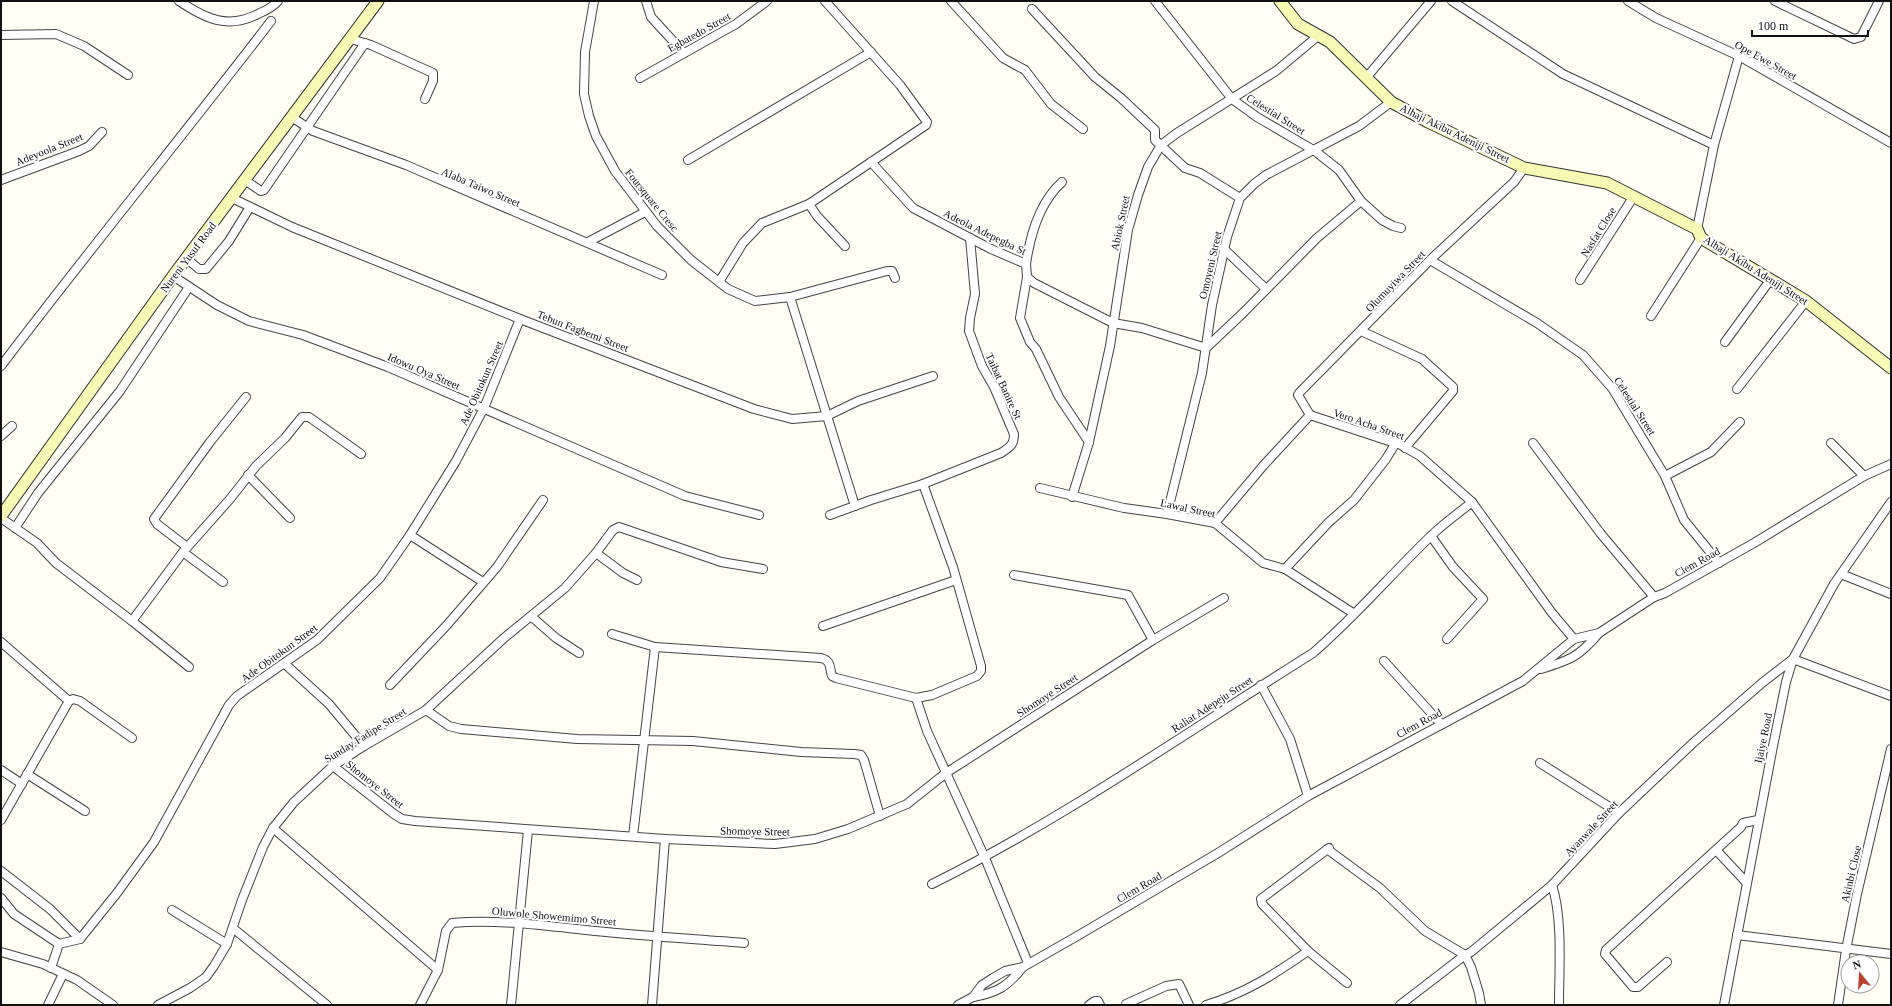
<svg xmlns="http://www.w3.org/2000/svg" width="1892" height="1006" font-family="Georgia,serif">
<rect width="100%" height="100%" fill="#fefef4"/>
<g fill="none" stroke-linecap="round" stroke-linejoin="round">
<defs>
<g id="street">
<path d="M179,1C206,19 228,30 260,13C267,10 273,7 278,1"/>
<polyline points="594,1 585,52 584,94 589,116 596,136 615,171 657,226 691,260 728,289 755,301 790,297 887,271 892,271 895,278"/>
<polyline points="646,1 651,17 684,53"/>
<polyline points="951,1 1003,58 1025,70 1051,104 1083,129"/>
<polyline points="1155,1 1232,99 1257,117 1315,151 1339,170 1361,201 1382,220 1393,226 1401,228"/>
<polyline points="1452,1 1563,74 1714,145"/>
<polyline points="1628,1 1656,18 1739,56 1891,143"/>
<polyline points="1775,1 1854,39 1861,37 1879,1"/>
<polyline points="1032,9 1095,77 1121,98 1155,130 1155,140 1185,168 1200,173 1240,198"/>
<polyline points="1,35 56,34 84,46 128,75"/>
<polyline points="351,39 371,45 433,73 433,81 425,99"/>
<polyline points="640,78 736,24 767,1"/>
<polyline points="1366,78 1431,1"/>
<polyline points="293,118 313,131 406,165 662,275"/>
<polyline points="688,160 871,52"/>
<polyline points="871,162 913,208 991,249 1026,264 1027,277 1034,283 1113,323 1142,328 1206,348 1243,313 1317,238 1361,201"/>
<polyline points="1,180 79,151 89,146 102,132"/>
<polyline points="246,181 261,191 264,190 365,43"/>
<polyline points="232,198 292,227 520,319 754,409 792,419 827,416 858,401 933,376"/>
<polyline points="809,204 817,216 845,246"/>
<polyline points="1697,229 1714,145 1739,56"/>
<polyline points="588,242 645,212"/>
<polyline points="1223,248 1266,289"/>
<polyline points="187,259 199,269 206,269 229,241 250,207"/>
<polyline points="1430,260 1537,323 1583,355 1612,388 1665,476 1684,520 1719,563"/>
<path d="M1026,264C1030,236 1040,202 1062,182"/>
<polyline points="173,276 217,305 249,321 303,335 388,367 685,496 759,515"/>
<polyline points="1027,277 1020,318 1030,342 1036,349 1059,397 1089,442"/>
<polyline points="1580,280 1634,196"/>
<polyline points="719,282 743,243 762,223 809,204 926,125 927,122 900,85 825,1"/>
<polyline points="790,297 855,506"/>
<polyline points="1651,316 1701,238"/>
<polyline points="1361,331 1422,359 1453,387 1453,391 1405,448"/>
<polyline points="1725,342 1771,279"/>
<path d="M1,366C89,250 182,137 271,21"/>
<polyline points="1737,389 1806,301"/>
<polyline points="1310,415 1298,395 1300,392 1430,260 1514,182 1524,168"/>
<polyline points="1,436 12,426"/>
<polyline points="1533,443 1601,534 1654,597"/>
<polyline points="1831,443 1864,476"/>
<polyline points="248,475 290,518"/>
<polyline points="1665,476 1711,452 1740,422"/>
<polyline points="1040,488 1124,508 1167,514 1215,523 1263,563 1285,569 1353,613"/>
<polyline points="1072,497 1089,442 1110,346 1128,230 1138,195 1148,167 1161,145 1177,133 1276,71 1318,36"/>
<polyline points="1167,514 1202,373 1212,305 1227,237 1240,198 1254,184 1266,175 1359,126 1391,102"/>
<path d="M830,515L871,500L923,484L1001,453C1010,447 1014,445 1014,434L994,387L982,366L969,331L970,318L975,294L970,238"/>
<polyline points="1,518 37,543 56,563 132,621 189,667"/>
<polyline points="1215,523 1263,466 1310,415 1401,445 1420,456 1472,502 1552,613 1574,639"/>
<polyline points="15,528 38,493 120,391 189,287"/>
<polyline points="410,535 483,582"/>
<polyline points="1431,536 1453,567 1483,599 1447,639"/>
<polyline points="187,547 157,524 154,519 210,442 246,397"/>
<polyline points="183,552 223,582"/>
<polyline points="596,553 623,573 637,580"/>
<polyline points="1285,569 1329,522 1354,500 1386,459 1395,444"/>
<polyline points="1841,574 1891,594"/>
<polyline points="1014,575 1128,595 1153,640"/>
<polyline points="532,617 556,638 579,653"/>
<polyline points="132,621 183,552 230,499 256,466 285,438 302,417 309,417 361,454"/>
<polyline points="823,626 956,580"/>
<path d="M612,634L655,647L821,658C832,661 829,667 832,676L836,678L916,698L932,695L977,676L981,671V666L953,567L923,484"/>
<polyline points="1,642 69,701"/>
<polyline points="1384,661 1441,724"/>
<polyline points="285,664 329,704 364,746"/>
<path d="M1541,669C1570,660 1579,657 1599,633"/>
<polyline points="390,685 447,625 497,567 543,500"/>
<polyline points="1261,685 1290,739 1308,796"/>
<polyline points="916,698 927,731 985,858 1028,963"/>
<polyline points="426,710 449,726 461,729 577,739 693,741 801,752 854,754 861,755 864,760 880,816"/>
<polyline points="1540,763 1619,813"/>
<polyline points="333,766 394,814 402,819 415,821 665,839 775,844 815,839 848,829 907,804 946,773 1153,640 1224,598"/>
<polyline points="1,770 22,784"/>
<polyline points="27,774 85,811"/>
<polyline points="1,820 69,701 73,699 80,701 132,738"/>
<polyline points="273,828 438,970"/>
<polyline points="633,836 655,647"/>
<polyline points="1717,851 1746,882"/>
<polyline points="1,871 50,909 80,939"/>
<path d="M932,884C1065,818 1187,732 1313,653C1356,616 1393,572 1434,533C1446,522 1460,512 1472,502"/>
<path d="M1552,885C1563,918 1559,970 1559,1005"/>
<polyline points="1,898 14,914 59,944"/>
<polyline points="172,910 227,944"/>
<polyline points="234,929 327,1005"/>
<polyline points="1737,935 1891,954"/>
<polyline points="80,939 117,893 154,842 229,705 237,696 317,640 380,578 410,535 456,461 484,408 520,319"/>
<polyline points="1,952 43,964 77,980 113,1005"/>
<polyline points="1667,962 1638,987 1633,987 1605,954 1606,950 1741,827 1743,823 1758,820"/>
<polyline points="51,968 59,944 80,939"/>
<polyline points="1347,983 1308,951 1262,904 1261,899 1329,848 1327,849 1380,888 1425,931 1465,955 1471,967 1479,993 1481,1005"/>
<path d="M973,997C997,993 1008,986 1023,967"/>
<polyline points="1126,1004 1166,986 1179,984 1189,1005"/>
<polyline points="48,1005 63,974"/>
<polyline points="158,1005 190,988 206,977 214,966 227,944 242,900 263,847 273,828 294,802 333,766 364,746 426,710 504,638 565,588 596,553 613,530 619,527 721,562 763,569"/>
<path d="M420,1005L438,970L446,931L452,923C500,919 547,926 595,931C644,936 694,939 744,943"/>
<polyline points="511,1005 528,830"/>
<polyline points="652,1005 665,839"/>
<polyline points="958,1005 973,997 982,985 993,978 1005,971 1023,967 1079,935 1218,853 1308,796 1523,681 1574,639 1599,633 1654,597 1665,593 1754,543 1864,476 1891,464"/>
<polyline points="1089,1005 1095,1001 1098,1001 1100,1005"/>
<path d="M1206,1005C1246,993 1275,974 1308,951"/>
<polyline points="1400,1005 1465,955 1471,952 1552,885 1619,813 1693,743 1762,683 1793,659 1891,696"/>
<polyline points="1724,1005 1773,746 1786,682 1793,659 1834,584 1891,502"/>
<polyline points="1838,1005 1846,950 1857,894 1891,749"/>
</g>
<g id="secondary">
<polyline points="1280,1 1298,24 1330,42 1391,102 1428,122 1524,168 1607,183 1697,229 1701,238 1806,301 1891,368"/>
<polyline points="1,516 173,276 378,1"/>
</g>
</defs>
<!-- street casing -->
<use href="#street" stroke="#434343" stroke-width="10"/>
<!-- secondary casing -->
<use href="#secondary" stroke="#323232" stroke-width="13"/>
<!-- street -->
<use href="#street" stroke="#fff" stroke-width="8"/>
<!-- secondary -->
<use href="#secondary" stroke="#f5f9b4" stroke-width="11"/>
</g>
<g text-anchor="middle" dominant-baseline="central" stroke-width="4" stroke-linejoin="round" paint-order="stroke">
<!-- street labels -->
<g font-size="11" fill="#101010" stroke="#fff">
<text transform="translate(699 32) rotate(-29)">Egbatedo Street</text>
<text transform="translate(1766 60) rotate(29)">Ope Ewe Street</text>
<text transform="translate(1276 114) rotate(32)">Celestial Street</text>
<text transform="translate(1455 133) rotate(26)">Alhaji Akibu Adeniji Street</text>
<text transform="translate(49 149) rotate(-22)">Adeyoola Street</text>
<text transform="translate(481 187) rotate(23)">Alaba Taiwo Street</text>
<text transform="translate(652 200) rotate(51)">Foursquare Cresc</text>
<text transform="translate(1120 223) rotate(-78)">Abiok Street</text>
<text transform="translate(985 232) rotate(26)">Adeola Adepegba St</text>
<text transform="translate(1598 232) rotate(-58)">Nasfat Close</text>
<text transform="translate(188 257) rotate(-53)">Nureni Yusuf Road</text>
<text transform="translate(1210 265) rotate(-77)">Omoyeni Street</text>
<text transform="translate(1756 270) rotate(32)">Alhaji Akibu Adeniji Street</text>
<text transform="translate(1395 281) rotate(-46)">Olumuyiwa Street</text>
<text transform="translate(583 331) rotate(21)">Tebun Fagbemi Street</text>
<text transform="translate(424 371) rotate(23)">Idowu Oya Street</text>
<text transform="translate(481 383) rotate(-66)">Ade Obitokun Street</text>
<text transform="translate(1004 386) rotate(65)">Taibat Banire St</text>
<text transform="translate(1635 406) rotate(57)">Celestial Street</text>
<text transform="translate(1369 424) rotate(19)">Vero Acha Street</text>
<text transform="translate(1188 508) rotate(12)">Lawal Street</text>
<text transform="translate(1697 562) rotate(-29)">Clem Road</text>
<text transform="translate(279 653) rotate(-36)">Ade Obitokun Street</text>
<text transform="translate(1047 695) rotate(-33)">Shomoye Street</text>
<text transform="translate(1212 704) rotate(-33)">Raliat Adepeju Street</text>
<text transform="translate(1419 723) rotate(-28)">Clem Road</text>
<text transform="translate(365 735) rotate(-32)">Sunday Fadipe Street</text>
<text transform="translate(1763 738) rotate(-78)">Ijaiye Road</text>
<text transform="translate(375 784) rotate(38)">Shomoye Street</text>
<text transform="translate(1591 828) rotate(-47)">Ayanwale Street</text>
<text transform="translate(755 831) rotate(1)">Shomoye Street</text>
<text transform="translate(1851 874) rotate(-77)">Akinbi Close</text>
<text transform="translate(1139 887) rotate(-30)">Clem Road</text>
<text transform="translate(554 916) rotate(5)">Oluwole Showemimo Street</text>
</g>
</g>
<!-- border -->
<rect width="1892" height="1006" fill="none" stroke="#101010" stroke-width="4"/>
<!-- north arrow -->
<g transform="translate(1860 974) rotate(342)"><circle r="19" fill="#ffffff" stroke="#9f9f9f"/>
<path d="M0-3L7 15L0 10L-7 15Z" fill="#b74231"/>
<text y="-6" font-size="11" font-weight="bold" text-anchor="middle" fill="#101010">N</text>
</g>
<!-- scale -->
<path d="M1752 30v6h116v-6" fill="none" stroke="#101010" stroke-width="2"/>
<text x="1758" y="30" font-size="12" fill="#101010" stroke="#ffffff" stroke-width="3" paint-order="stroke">100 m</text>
</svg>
